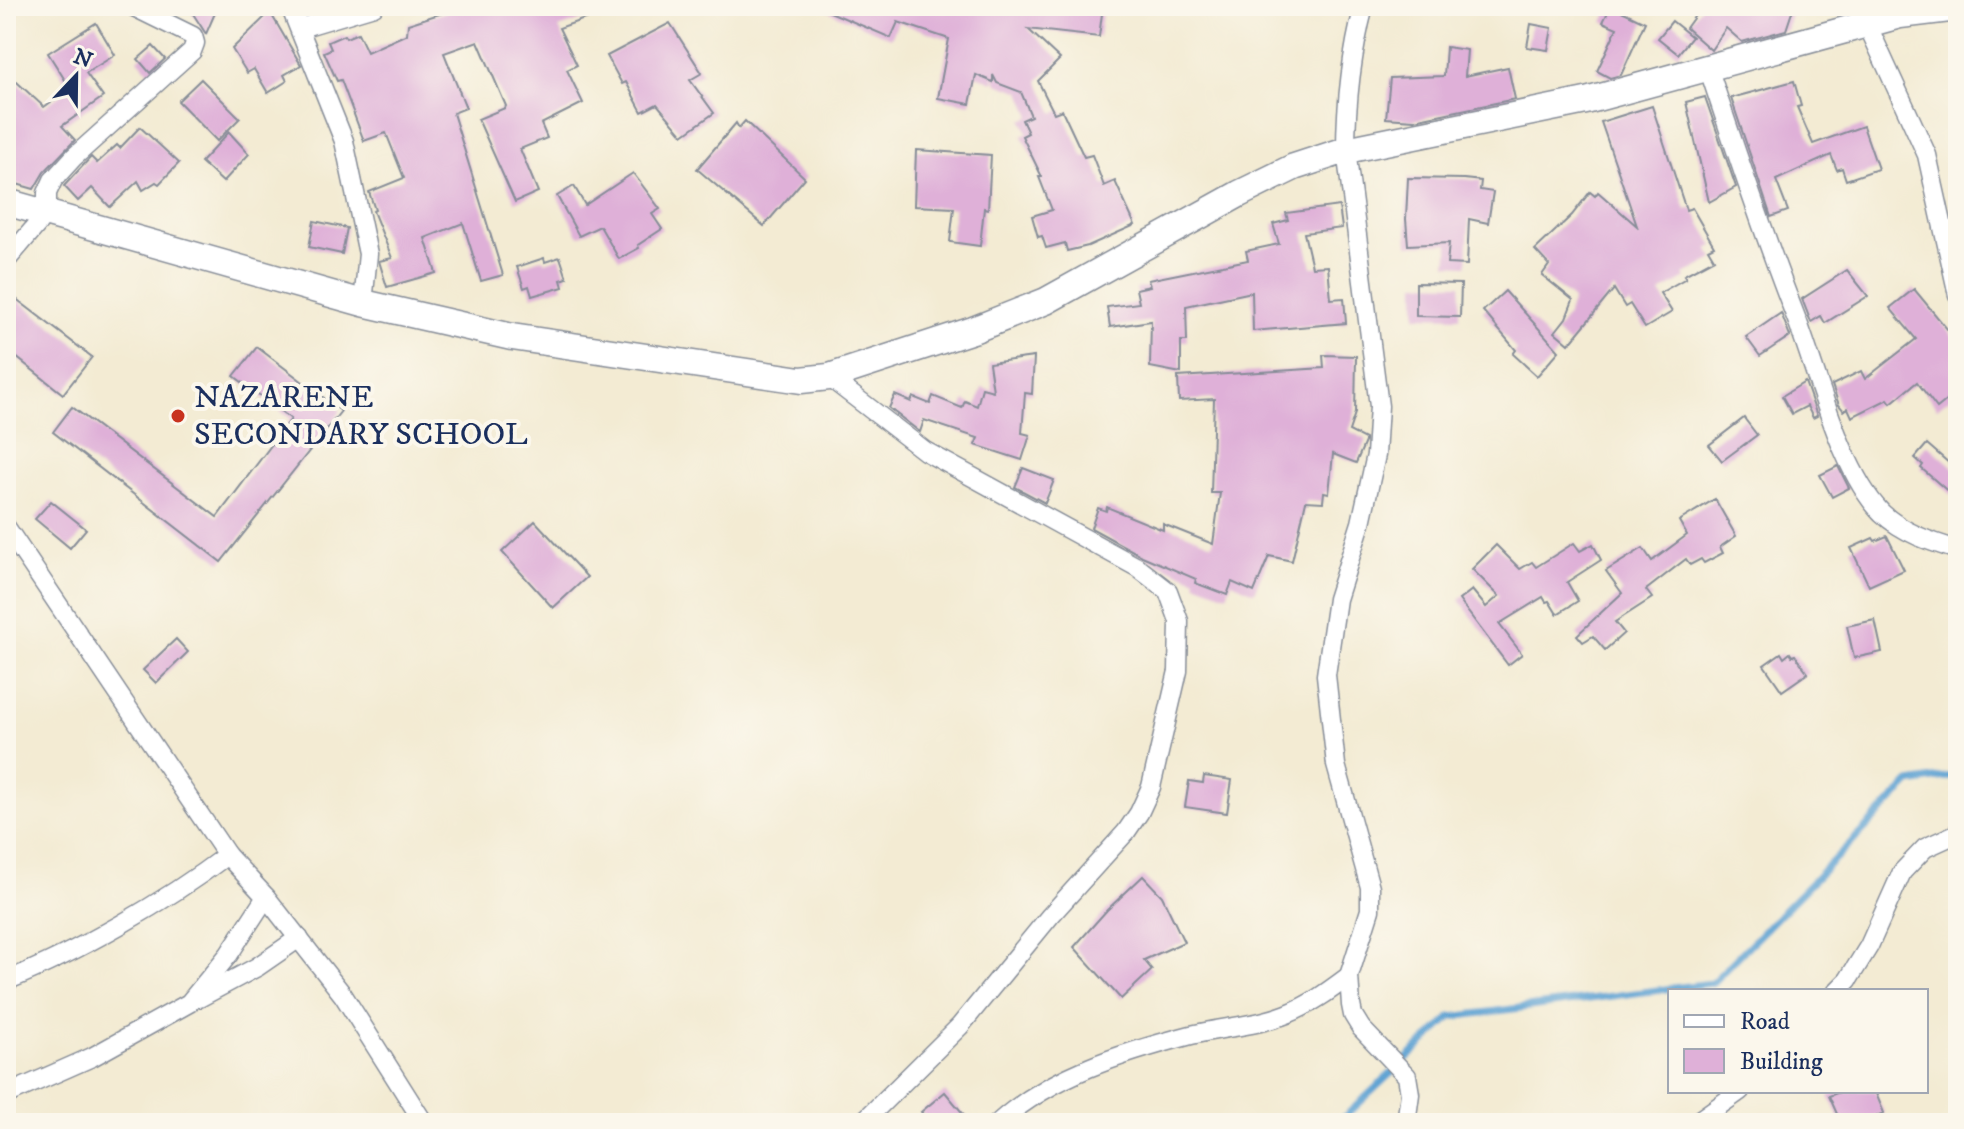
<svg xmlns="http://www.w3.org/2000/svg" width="1964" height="1129" font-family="'IM FELL DW Pica',serif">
<rect width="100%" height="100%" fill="#fbf7ec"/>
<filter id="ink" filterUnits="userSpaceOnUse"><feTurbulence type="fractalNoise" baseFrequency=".0125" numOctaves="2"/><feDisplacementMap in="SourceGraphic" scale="16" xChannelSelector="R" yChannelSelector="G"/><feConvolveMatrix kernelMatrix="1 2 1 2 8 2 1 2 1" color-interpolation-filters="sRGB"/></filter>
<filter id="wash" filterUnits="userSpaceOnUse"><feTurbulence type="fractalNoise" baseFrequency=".006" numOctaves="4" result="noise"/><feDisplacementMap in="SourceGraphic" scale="32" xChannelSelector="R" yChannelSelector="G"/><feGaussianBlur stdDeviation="1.8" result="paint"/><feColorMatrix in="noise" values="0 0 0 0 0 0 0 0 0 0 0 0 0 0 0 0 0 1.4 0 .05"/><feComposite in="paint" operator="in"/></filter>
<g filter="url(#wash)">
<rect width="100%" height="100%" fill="#f3ebd3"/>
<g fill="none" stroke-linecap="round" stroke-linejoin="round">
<!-- stream -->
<polyline stroke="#5ea3d3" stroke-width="7" points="1338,1123 1451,1017 1712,983 1910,783 1958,775"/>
</g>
<g id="blocks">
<!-- building -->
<g fill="#dfb0d8">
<polygon points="188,6 218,6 206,34"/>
<polygon points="464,6 613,6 613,9 559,28 577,65 567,70 583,103 541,124 547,138 520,149 538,192 515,202 478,119 505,108 506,106 478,41 444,53 466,108 453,113 503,275 481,281 463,223 425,238 436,273 387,287 379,261 392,258 373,211 375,210 369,192 404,178 386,133 364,141 341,80 337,81 324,52 331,49 328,42 344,35 346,38 358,33 367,52 407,34 408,24"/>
<polygon points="816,6 1103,6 1099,37 1028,29 1060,59 1038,81 1054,113 1062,110 1084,157 1092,155 1104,186 1115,181 1135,225 1088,246 1067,251 1065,243 1046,248 1042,236 1038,237 1032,216 1052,210 1039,177 1042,177 1022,136 1028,133 1022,120 1031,116 1021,92 997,83 993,75 993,82 976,75 970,104 938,98 949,39 898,22 891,38"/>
<polygon points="1611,6 1645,22 1621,75 1610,78 1597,71 1617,28 1603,22"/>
<polygon points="1702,6 1794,6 1786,30 1742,42 1726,28 1711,50 1686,28"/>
<polygon points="270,12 301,65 284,75 287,81 268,93 254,69 247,73 232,49"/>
<polygon points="1672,21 1692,37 1678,54 1658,38"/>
<polygon points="96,23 115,55 86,73 103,97 62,126 75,140 44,172 34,189 6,181 6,72 44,107 70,88 48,53"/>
<polygon points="670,23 702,73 690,80 714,113 683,135 657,104 642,112 626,82 622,84 607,56"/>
<polygon points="1531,24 1552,28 1548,50 1527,47"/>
<polygon points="153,46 165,59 150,73 138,59"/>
<polygon points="1446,47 1467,50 1465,76 1508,67 1515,99 1414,120 1386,118 1390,78 1444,76"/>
<polygon points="201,79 240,118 217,141 178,101"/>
<polygon points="1794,81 1801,106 1797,107 1813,144 1863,126 1878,169 1846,180 1842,168 1837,170 1831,155 1776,180 1788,211 1771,217 1731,98"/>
<polygon points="1705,97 1736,187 1709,202 1686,102"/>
<polygon points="1652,106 1686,210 1692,208 1714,246 1708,249 1714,259 1684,275 1686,278 1660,293 1672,312 1645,328 1630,304 1625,307 1614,289 1569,344 1555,332 1566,318 1573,300 1542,275 1549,265 1535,250 1572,215 1590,192 1595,196 1598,192 1637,226 1601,122"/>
<polygon points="745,121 805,178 764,226 697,169 736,123 739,128"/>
<polygon points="140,127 179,163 159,184 156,182 143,190 138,181 110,207 92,188 78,201 64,186 91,157 97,163 117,145 120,148"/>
<polygon points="229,132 249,154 223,182 201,162"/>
<polygon points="916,150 991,155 988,209 984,208 980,246 950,242 954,208 914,206"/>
<polygon points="633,173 660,209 652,214 662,229 638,245 639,248 619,259 600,226 579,236 557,196 574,186 585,205"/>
<polygon points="1408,178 1464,179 1481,181 1480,190 1493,192 1488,223 1469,219 1467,265 1447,264 1449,243 1408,245 1406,219"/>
<polygon points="1339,206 1342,228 1304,233 1312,267 1328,266 1331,299 1344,298 1346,323 1253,331 1252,292 1186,306 1187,341 1181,341 1181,373 1150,367 1151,321 1110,327 1107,307 1139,303 1136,289 1150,286 1148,280 1248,260 1246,251 1279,244 1273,224 1288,220 1286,213"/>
<polygon points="314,221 347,228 342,254 309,247"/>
<polygon points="560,257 567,278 561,280 563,287 532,296 529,286 524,288 517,267 544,258 545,262"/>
<polygon points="1847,270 1868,296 1825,323 1821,316 1811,322 1802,299"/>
<polygon points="1416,283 1461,284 1460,317 1416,316"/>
<polygon points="1914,289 1958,342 1958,391 1937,408 1917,382 1891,403 1888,399 1852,417 1848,408 1844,411 1839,405 1832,385 1861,371 1865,379 1916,339 1890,308"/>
<polygon points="1505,291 1559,351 1537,376 1513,354 1516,350 1483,311"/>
<polygon points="15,298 92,357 63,394 6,349 6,309"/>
<polygon points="1781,313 1790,336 1760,356 1746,337"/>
<polygon points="257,347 341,411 221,562 53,432 72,407 217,517 291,419 234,376"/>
<polygon points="1323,355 1356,356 1355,413 1349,431 1365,439 1365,442 1356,463 1333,454 1329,493 1324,492 1323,502 1306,501 1292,561 1269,556 1254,592 1232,582 1227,595 1195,583 1196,579 1142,556 1091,528 1098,508 1106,511 1107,507 1163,530 1163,524 1213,544 1220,493 1211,493 1214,399 1179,401 1178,377 1324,368"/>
<polygon points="1034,357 1032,394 1025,393 1022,433 1030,435 1022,460 975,445 978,438 924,420 920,432 889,408 895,395 911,402 913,397 930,404 933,396 962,408 965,401 977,406 982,388 993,391 989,363"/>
<polygon points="1805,382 1817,416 1813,418 1807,406 1792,414 1782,396"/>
<polygon points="1744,418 1757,435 1722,461 1709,445"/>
<polygon points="1927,444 1958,471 1958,500 1921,468 1923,465 1915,458"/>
<polygon points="1838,466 1849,488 1832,497 1820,475"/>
<polygon points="1023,468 1054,480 1045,503 1015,487"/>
<polygon points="1715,499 1736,536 1720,547 1723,553 1704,563 1701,559 1690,565 1686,559 1646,590 1652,598 1615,622 1624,633 1605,650 1593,636 1583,642 1577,635 1622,593 1606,571 1643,548 1652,561 1687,535 1679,521"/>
<polygon points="51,501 86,529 70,548 35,519"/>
<polygon points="535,521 587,577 553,608 502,552"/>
<polygon points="1887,536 1904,570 1869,586 1851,548 1873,538 1875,541"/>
<polygon points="1574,543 1580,551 1593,544 1601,560 1567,582 1578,601 1557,614 1549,601 1546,602 1543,597 1499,624 1522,654 1508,665 1459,600 1472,590 1486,607 1499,596 1472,569 1496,545 1520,569 1532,562 1536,567"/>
<polygon points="1875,620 1882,652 1854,658 1847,626"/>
<polygon points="176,639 188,652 156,683 143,670"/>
<polygon points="1781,653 1784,658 1790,653 1792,656 1795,655 1808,673 1782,691 1764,665"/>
<polygon points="1204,776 1232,780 1227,813 1185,807 1189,781 1203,783"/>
<polygon points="1143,876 1162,896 1184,942 1144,960 1152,970 1121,999 1074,947 1107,910"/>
<polygon points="1842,1091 1875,1091 1884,1113 1858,1123 1841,1123 1829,1096"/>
<polygon points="945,1092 971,1123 930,1123 921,1112"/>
</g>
</g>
</g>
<g filter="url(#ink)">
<use href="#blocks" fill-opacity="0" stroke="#878d98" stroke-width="2"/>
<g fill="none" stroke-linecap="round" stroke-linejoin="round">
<defs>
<g id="street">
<polyline points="290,6 344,141 368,254 363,303"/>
<path d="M1364,6C1352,52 1346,103 1346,150L1379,406L1376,455L1361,523L1337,599L1326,675L1336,765L1370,887V910L1349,976L1351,1005L1353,1015L1361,1028L1407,1076L1410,1094L1406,1123"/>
<polyline points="1867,24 1927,155 1958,295"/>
<polyline points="300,28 374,6"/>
<path d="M1708,67C1736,152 1764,236 1797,320C1818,375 1841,472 1882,513C1903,533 1931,542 1958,550"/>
<polyline points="6,261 47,213 47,193 53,180 74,157 192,51 195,43 193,36 132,6"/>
<polyline points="829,377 925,451 1137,567 1168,591 1179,621 1178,671 1151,787 1139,813 1126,832 1050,916 960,1026 862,1123"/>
<polyline points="6,527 227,855 266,897 343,995 424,1123"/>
<path d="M6,981C78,952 165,902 227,855"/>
<polyline points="1837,991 1848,980 1869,946 1902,872 1925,848 1958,833"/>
<polyline points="199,998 257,967 299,938"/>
<polyline points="6,1095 92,1057 189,1003 229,954 266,897"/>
<path d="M998,1123C1052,1075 1122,1053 1191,1035C1223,1027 1257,1026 1287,1014C1310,1005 1329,991 1349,976"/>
<polyline points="1695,1123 1740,1091"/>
</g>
<polyline id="secondary" points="6,202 363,303 512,337 801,380 829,377 973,330 1046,301 1239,194 1294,167 1346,150 1586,101 1900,15 1958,8"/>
</defs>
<!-- street casing -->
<use href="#street" stroke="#878d98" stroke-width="21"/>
<!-- secondary casing -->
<use href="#secondary" stroke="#878d98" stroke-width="29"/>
<!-- street -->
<use href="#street" stroke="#fff" stroke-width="18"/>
<!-- secondary -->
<use href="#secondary" stroke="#fff" stroke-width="26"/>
</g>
</g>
<!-- markers -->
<circle fill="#c8321e" stroke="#fbf7ec" stroke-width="3" cx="178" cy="416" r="8"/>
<g text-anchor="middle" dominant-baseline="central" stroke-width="8" stroke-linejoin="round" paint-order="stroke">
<!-- poi labels -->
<g font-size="32" fill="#1b2f5e" stroke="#fbf7ec" text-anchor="start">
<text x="194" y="398">NAZARENE<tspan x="194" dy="37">SECONDARY SCHOOL</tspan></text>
</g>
</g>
<!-- margin -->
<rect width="1964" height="1129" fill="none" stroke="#fbf7ec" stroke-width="32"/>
<!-- legend -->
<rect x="1668" y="989" width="260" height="104" fill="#fbf7ec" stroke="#a1a7b3" stroke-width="2"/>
<rect x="1684" y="1015" width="40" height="12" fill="#ffffff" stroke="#a1a7b3" stroke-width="2"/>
<text x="1740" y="1029" font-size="24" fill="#1b2f5e">Road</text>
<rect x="1684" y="1049" width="40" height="24" fill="#dfb0d8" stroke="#a1a7b3" stroke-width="2"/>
<text x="1740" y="1069" font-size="24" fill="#1b2f5e">Building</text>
<!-- north arrow -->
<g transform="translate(76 76) rotate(22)" stroke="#fbf7ec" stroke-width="6" paint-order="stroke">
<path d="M0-6L14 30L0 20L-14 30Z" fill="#1b2f5e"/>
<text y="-12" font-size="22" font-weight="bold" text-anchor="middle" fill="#1b2f5e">N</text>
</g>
</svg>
